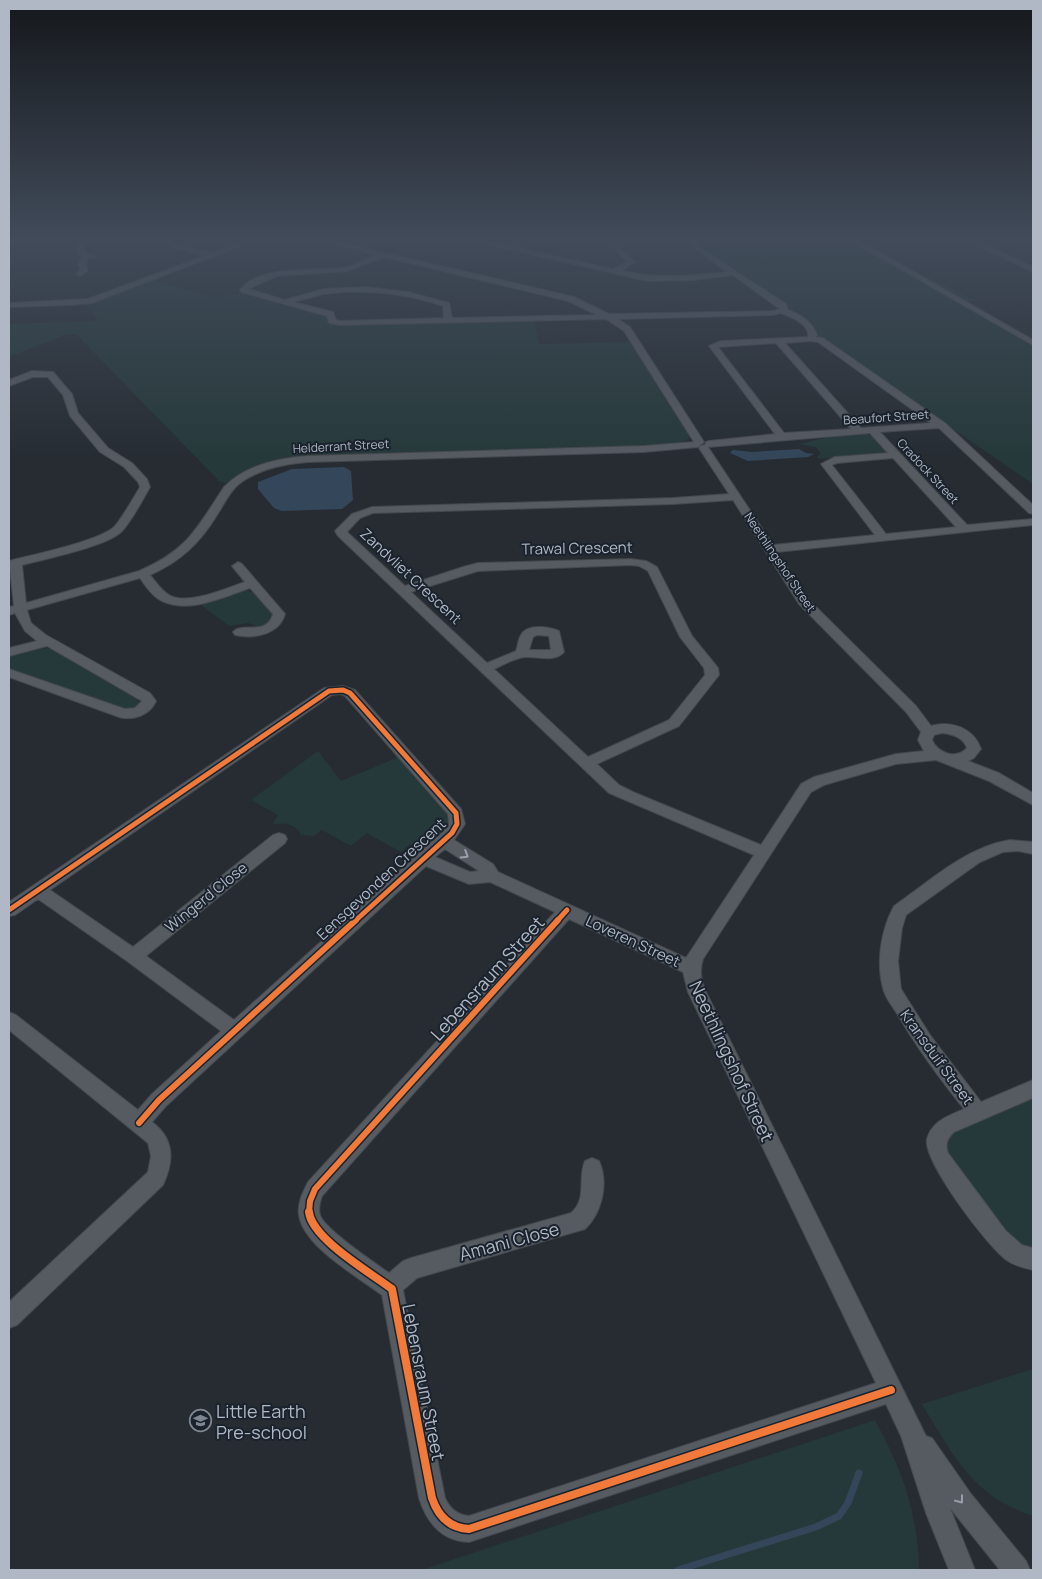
<svg xmlns="http://www.w3.org/2000/svg" width="1042" height="1579" font-family="Manrope,sans-serif">
<rect width="100%" height="100%" fill="#262c32"/>
<!-- green -->
<g fill="#26393a">
<polygon points="691,238 851,238 917,277 926,276 977,301 964,303 1033,341 1033,484 784,312 787,310 788,306 701,248"/>
<path d="M151,280L214,297L245,293L326,315L328,322L337,325L534,320L539,344L630,342L689,432V439L681,443L647,446L299,456C273,460 248,469 225,483L219,481L76,334H67L9,357V324L98,321L84,303Z"/>
<polygon points="863,433 876,437 888,452 819,459 817,457 821,453 816,447 799,444 834,436"/>
<polygon points="244,590 255,593 274,613 272,622 259,627 248,623 229,626 200,604"/>
<polygon points="46,648 52,649 138,699 140,705 134,708 124,709 9,669 9,655"/>
<path d="M318,751L341,781L399,757L448,815C452,831 434,841 423,851L410,844L401,852L367,833L351,846L322,830L314,836L301,835C295,823 285,823 273,824L278,815L251,800Z"/>
<polygon points="1033,1099 1033,1250 1027,1249 1012,1243 945,1148 948,1136 953,1133"/>
<path d="M1033,1369V1516C972,1496 953,1455 922,1404Z"/>
<path d="M875,1420C902,1470 918,1513 919,1570H422Z"/>
</g>
<!-- water -->
<g fill="#34465a">
<polygon points="799,449 806,453 814,454 808,457 748,461 730,453 733,450 752,452"/>
<polygon points="344,467 351,471 353,500 342,509 282,511 274,508 258,489 258,482 292,469"/>
</g>
<g fill="none" stroke-linecap="round" stroke-linejoin="round">
<!-- stream -->
<polyline stroke="#34465a" stroke-width="7" points="678,1570 816,1527 839,1516 848,1503 859,1473"/>
<defs>
<g id="minor">
<polygon points="13,238 35,238 9,243 9,239"/>
<polygon points="74,238 81,238 85,253 95,257 88,258 86,264 88,271 80,276 76,274 80,270 78,264 82,256 78,254"/>
<polygon points="166,238 173,238 177,245 211,253 252,238 262,238 92,303 72,305 9,307 9,303 88,299 204,256 172,247"/>
<path d="M307,238H321L574,297L609,314L773,311L780,309L733,275L694,280L647,281L460,238H474L613,269L627,262L613,247L616,245L635,262L621,271C659,279 689,276 727,272L701,253L684,238H692L705,251L786,304L788,310C801,315 812,321 817,335L816,337L823,338L945,423L1033,505V514L1029,513L939,428L880,432L967,525L1033,519V525L777,552L808,599L916,706L931,726C951,720 974,728 981,749L974,758L968,761L999,773L1033,793V805L989,781L936,760L896,764L824,785L811,792L703,959C699,971 701,981 706,992L926,1436L932,1438L971,1494L1026,1561L1030,1570H1000L950,1508L975,1570H949L926,1513L901,1436L886,1404L469,1542C441,1541 427,1523 419,1498L382,1295C358,1277 303,1246 299,1215C297,1204 303,1192 308,1182L555,912L490,882L469,884L426,866L166,1106L152,1122C175,1139 174,1161 163,1185L17,1325L9,1328V1302L148,1172L151,1156L148,1143L9,1030V1012L16,1015L138,1110L152,1094L221,1031L127,961L38,899L15,915L9,916V902L324,688L343,686L355,690L461,809L465,824L454,840L493,864L498,872L686,958L754,855L609,793L338,536L335,531L352,514L372,507L673,498L729,494L699,448L700,446L705,445L706,442L709,441L775,434L709,346L721,341L808,337C810,324 791,317 781,313L773,315L618,319L630,327L704,442L698,447L644,452L308,462C284,464 258,469 239,484C229,492 224,505 217,515C200,543 180,562 150,575C156,582 161,590 169,595C188,606 226,588 245,582L232,566L238,562L242,564L285,614C279,635 253,639 235,635L233,632C243,621 266,637 273,614L250,588C224,597 189,614 162,601C153,597 146,587 140,578L27,610L31,623L46,635L150,693L156,701C150,715 133,721 119,717L9,677V669L125,709L135,708L142,701L47,646L9,656V648L37,641L25,631L15,613L9,615V607L14,606L9,561C31,555 101,541 115,526C124,515 132,500 140,487L138,482L124,467L100,452L70,416L63,395L48,377H33L9,386V380L32,371L53,372L72,394L78,413L108,448L132,463L147,479L150,487C142,501 134,517 123,530C110,546 44,559 22,565L26,603L139,571C188,550 196,529 224,487C246,465 278,458 308,456L644,446L694,442L624,331L606,319L340,325L329,323L327,316L241,292L240,290C259,263 319,273 347,267C357,265 366,259 376,255ZM384,257L568,301L597,315L452,318L449,303L408,292L366,287L324,289L285,300L248,289L277,276L348,271ZM344,292C378,291 410,295 443,306L444,318L340,321L336,320L333,312L293,302L324,294ZM810,341L818,342L931,423L861,428L785,343ZM776,343L851,429L784,433L718,347ZM870,433L888,453L835,457L821,464L875,535L773,545L708,447ZM893,458L956,527L886,534L832,465L837,463ZM733,500L799,604L906,712L921,732L918,740L924,751L896,754L814,777L801,784L761,845L633,792L619,785L597,764L679,726L719,675L718,668L692,636L657,567L646,561L631,559L478,563L463,567L405,586L347,532L360,518L373,513L673,504ZM631,565L639,566L648,571L680,637L704,668L705,675L669,720L588,757L494,669C503,665 515,658 525,657C538,656 554,663 564,652L559,631C550,627 527,623 521,635C518,639 518,646 516,651L487,663L411,592L478,571ZM537,635L549,636L551,650H529L533,637ZM341,694L345,696L448,814L449,824L446,829L234,1020L146,956L285,843L287,839L285,835L279,833L273,835L133,947L50,890L332,695ZM942,733C952,734 963,737 967,748C956,760 938,753 932,740L934,735ZM445,849L479,871L470,872L435,857ZM569,919L683,972L688,992L876,1383L469,1516C457,1515 450,1509 445,1498L403,1290L417,1278L585,1229C602,1213 609,1183 599,1161L592,1158L585,1161C577,1179 588,1198 571,1213L411,1258L403,1261L389,1273C375,1263 324,1229 320,1215C318,1209 320,1202 322,1196Z"/>
<polygon points="846,238 855,238 1033,340 1033,345"/>
<polygon points="961,238 970,238 1033,267 1033,272"/>
<path d="M1010,840L1033,842V854L1018,851L1003,852L980,862L906,915L902,928L898,961L901,989L930,1035L981,1102L1033,1080V1098L954,1132C947,1139 945,1144 948,1153L1006,1231L1022,1245L1033,1248V1270C1025,1268 1015,1266 1008,1261C989,1249 922,1160 927,1139C932,1121 948,1116 964,1109C940,1079 917,1048 898,1015C893,1007 885,998 883,988C876,962 881,930 894,906C930,881 966,847 1010,840Z"/>
</g>
</defs>
<!-- minor casing -->
<use href="#minor" stroke="#44484d" stroke-width="2"/>
<!-- minor -->
<use href="#minor" fill="#565a61" fill-rule="evenodd"/>
<defs>
<g id="cycleway-far2">
<polyline points="9,910 329,691 343,690 350,693 456,813 457,824 452,833 355,921"/>
<polyline points="557,921 567,910"/>
</g>
<g id="cycleway-far1">
<polyline points="139,1123 159,1100 356,920"/>
<polyline points="309,1213 310,1201 315,1189 558,920"/>
</g>
<path id="cycleway" d="M309,1212C312,1239 371,1273 392,1289L432,1498C438,1516 449,1528 469,1529L891,1390"/>
</defs>
<!-- cycleway-far2 casing -->
<use href="#cycleway-far2" stroke="#1a232d" stroke-width="8"/>
<!-- cycleway-far1 casing -->
<use href="#cycleway-far1" stroke="#1a232d" stroke-width="9"/>
<!-- cycleway casing -->
<use href="#cycleway" stroke="#1a232d" stroke-width="11"/>
<!-- cycleway-far2 -->
<use href="#cycleway-far2" stroke="#f17a3a" stroke-width="5"/>
<!-- cycleway-far1 -->
<use href="#cycleway-far1" stroke="#f17a3a" stroke-width="6"/>
<!-- cycleway -->
<use href="#cycleway" stroke="#f17a3a" stroke-width="8"/>
</g>
<!-- one-way arrows -->
<defs><path id="oneway-chevron" d="M-2-3.5L2.5 0L-2 3.5" fill="none" stroke-width="1.6" stroke-linecap="round" stroke-linejoin="round" transform="scale(1.25)"/></defs>
<g stroke="#99a0ab">
<use href="#oneway-chevron" transform="translate(465 855) rotate(32)"/>
<use href="#oneway-chevron" transform="translate(960 1500) rotate(53)"/>
</g>
<!-- sky -->
<linearGradient id="sky" x2="0" y2="1"><stop stop-color="#15181c"/><stop offset="0.52" stop-color="#414b5a"/><stop offset="1" stop-color="#414b5a" stop-opacity="0"/></linearGradient>
<rect width="1042" height="459" fill="url(#sky)"/>
<!-- icons -->
<defs>
<symbol id="school-ring" viewBox="-11 -11 22 22"><circle r="9.5" fill="#1a232d" stroke="#7f8791" stroke-width="1.5"/><path d="M0-5L7-2L0 1L-7-2ZM-4 1L0 2.5L4 1V4Q0 6-4 4Z" fill="#7f8791"/></symbol>
</defs>
<g fill-rule="evenodd">
<use href="#school-ring" x="188" y="1408" width="25" height="25"/>
</g>
<g text-anchor="middle" dominant-baseline="central" stroke-width="4" stroke-linejoin="round" paint-order="stroke">
<!-- far-street labels -->
<g font-size="12" fill="#afb8c4" stroke="#1a232d">
<text transform="translate(886 417) rotate(-4)">Beaufort Street</text>
<text transform="translate(341 446) rotate(-3)">Helderrant Street</text>
<text transform="translate(928 471) rotate(47)">Cradock Street</text>
<text transform="translate(780 562) rotate(56)">Neethlingshof Street</text>
</g>
<!-- street labels -->
<g font-size="15" fill="#afb8c4" stroke="#1a232d">
<text transform="translate(577 548) rotate(-1)">Trawal Crescent</text>
<text transform="translate(411 576) rotate(43)">Zandvliet Crescent</text>
<text transform="translate(381 879) rotate(-43)">Eensgevonden Crescent</text>
<text transform="translate(206 897) rotate(-39)">Wingerd Close</text>
<text transform="translate(633 941) rotate(25)">Loveren Street</text>
<text transform="translate(937 1057) rotate(54)">Kransduif Street</text>
</g>
<!-- near-street labels -->
<g font-size="18" fill="#afb8c4" stroke="#1a232d">
<text transform="translate(487 978) rotate(-48)">Lebensraum Street</text>
<text transform="translate(732 1061) rotate(65)">Neethlingshof Street</text>
<text transform="translate(509 1241) rotate(-15)">Amani Close</text>
<text transform="translate(424 1382) rotate(79)">Lebensraum Street</text>
</g>
<!-- near-poi labels -->
<g font-size="18" fill="#afb8c4" stroke="#1a232d" text-anchor="start">
<text x="216" y="1411">Little Earth<tspan x="216" dy="21">Pre-school</tspan></text>
</g>
</g>
<!-- border -->
<rect width="1042" height="1579" fill="none" stroke="#afb8c4" stroke-width="20"/>
</svg>
